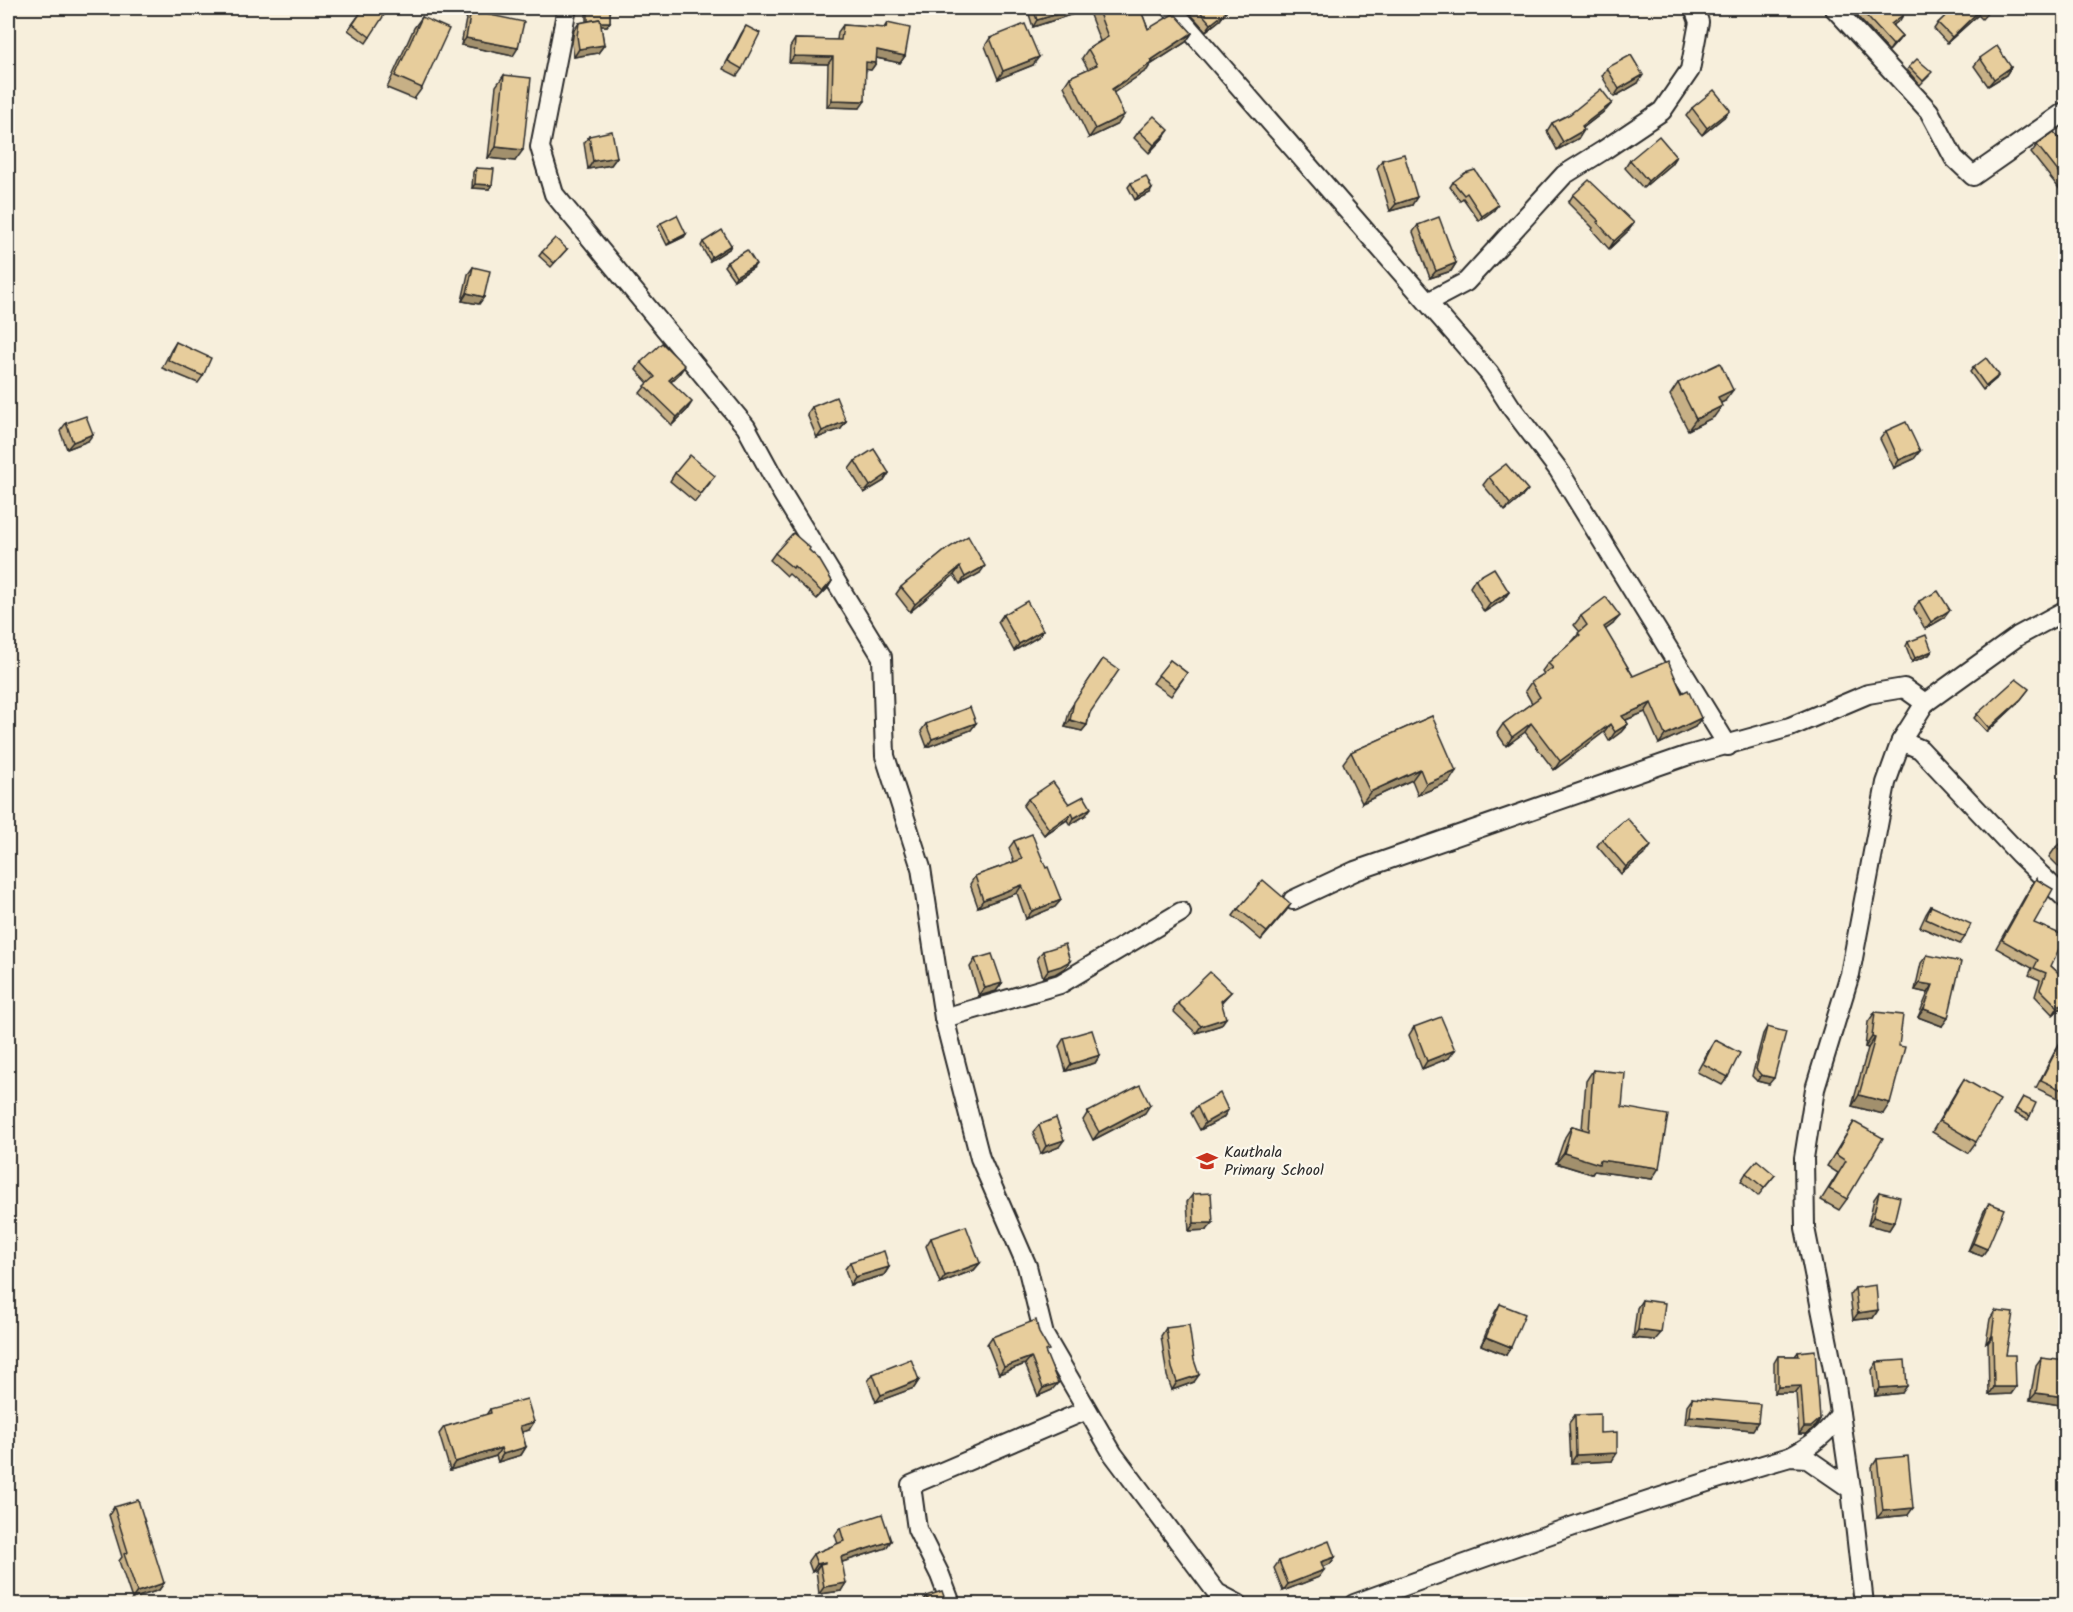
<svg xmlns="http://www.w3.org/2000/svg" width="2073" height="1612" font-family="Kalam,sans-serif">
<rect width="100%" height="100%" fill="#f7efdc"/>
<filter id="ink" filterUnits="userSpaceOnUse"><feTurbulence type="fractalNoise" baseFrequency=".0167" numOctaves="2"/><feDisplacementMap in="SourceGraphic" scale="12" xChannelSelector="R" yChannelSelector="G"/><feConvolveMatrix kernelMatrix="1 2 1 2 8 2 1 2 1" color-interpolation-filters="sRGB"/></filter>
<g filter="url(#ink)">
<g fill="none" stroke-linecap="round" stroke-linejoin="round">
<defs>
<g id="minor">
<polyline points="567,8 540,147 554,194 746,427 782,493 882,657 885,756 921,868 944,1018 980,1158 1027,1266 1044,1335 1113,1454 1217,1593 1238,1604"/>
<polyline points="1171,8 1489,373 1511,407 1558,469 1728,746"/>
<polyline points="1834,8 1929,111 1954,158 1973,176 2066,111"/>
<polyline points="1428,302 1466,282 1564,175 1604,150 1662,111 1690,70 1699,22 1694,8"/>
<polyline points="1901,741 1920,749 2019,854 2066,899"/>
<polyline points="1293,900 1355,871 1686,756 1790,727 1868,694 1904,688 1925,703"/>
<polyline points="944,1018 1060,984 1181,912"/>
<path d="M1790,1457C1811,1446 1827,1434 1840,1414"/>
<polyline points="1851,1489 1835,1379 1805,1228 1804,1158 1815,1089 1850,974 1886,783 1901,741 1925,703 2018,636 2066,610"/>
<polyline points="951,1604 940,1575 917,1529 911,1485 1087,1410"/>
<path d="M1354,1604C1498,1552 1642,1500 1790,1457L1806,1458L1851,1489L1864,1604"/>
</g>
</defs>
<!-- minor casing -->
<use href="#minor" stroke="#2b2b2b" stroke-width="22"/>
<!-- minor -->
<use href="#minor" stroke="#fbf7ec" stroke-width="18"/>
</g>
<!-- wall -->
<g fill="#c7b086" stroke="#2b2b2b" stroke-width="1.5">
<polygon points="364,8 370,37 366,43 348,30"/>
<polygon points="587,8 610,8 610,22 607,26 601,26 604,45 598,53 574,57 572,43 574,30 579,23 586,22 586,9"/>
<polygon points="1027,8 1082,8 1079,12 1033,27"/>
<polygon points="1090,8 1140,8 1148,29 1175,16 1192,33 1186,42 1150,65 1147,70 1113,93 1118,124 1089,138 1064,86 1070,77 1088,69 1082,58 1088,49 1100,41 1088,10"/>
<polygon points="1189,8 1222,8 1226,12 1220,20 1206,31 1187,10"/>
<polygon points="1863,8 1900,20 1892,26 1902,36 1898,41 1889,51 1857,16"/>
<polygon points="1954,8 1992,8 1982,19 1978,15 1947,43 1934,29 1938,23"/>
<polygon points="2057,8 2066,8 2066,22 2061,12 2059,13"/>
<polygon points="471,11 513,56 461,45 466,19"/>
<polygon points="422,17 422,88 414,99 387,88 414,28"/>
<polygon points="887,23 905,56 900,63 876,58 876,63 871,70 866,69 860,108 827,107 828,64 789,63 790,47 795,39 837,40 838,32 843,25 884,28"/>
<polygon points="746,26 742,69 737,76 723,69 741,34"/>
<polygon points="990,38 1033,65 998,79 985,46"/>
<polygon points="1980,58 2011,67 2006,75 1988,86 1974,66"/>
<polygon points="1909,67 1929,76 1920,85 1907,70"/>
<polygon points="1607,68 1638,83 1614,97 1602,76"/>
<polygon points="504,75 515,161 488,158 496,86"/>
<polygon points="1612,103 1606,110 1583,128 1579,138 1557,150 1547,131 1552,123"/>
<polygon points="1692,108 1724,117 1702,135 1686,116"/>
<polygon points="1139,131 1164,137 1149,153 1134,138"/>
<polygon points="589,136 617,157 611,165 588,169 584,143"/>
<polygon points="2037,145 2066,146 2066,197 2031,153"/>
<polygon points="1676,156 1671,164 1643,188 1625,168 1630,160"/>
<polygon points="1382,160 1412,205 1390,211 1377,168"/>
<polygon points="476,168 489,189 472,188 473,172"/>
<polygon points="1453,182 1494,210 1479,221 1463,198 1460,201 1450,187"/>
<polygon points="1131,183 1150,193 1135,200 1128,187"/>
<polygon points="1573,195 1634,223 1628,231 1609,249 1592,230 1593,228 1568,203"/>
<polygon points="661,223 686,234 684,237 667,245 658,227"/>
<polygon points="1418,225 1456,263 1451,271 1430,278 1413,232"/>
<polygon points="703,242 731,245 729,249 710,261 701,246"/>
<polygon points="567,249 551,267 539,256 542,252"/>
<polygon points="727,262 753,268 734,280 724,266"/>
<polygon points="473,267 484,297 479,304 462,301 468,274"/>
<polygon points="176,342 203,376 198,383 162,368 171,350"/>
<polygon points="641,362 679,374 671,382 687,410 672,425 640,393 648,383 636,370"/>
<polygon points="1973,368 1996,379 1983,390 1970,372"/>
<polygon points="1678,383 1725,401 1721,403 1714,417 1688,430 1670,395"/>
<polygon points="812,407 846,421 841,429 817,438 807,414"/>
<polygon points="66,423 88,441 67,449 60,431"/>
<polygon points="1886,431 1914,459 1894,468 1880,439"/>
<polygon points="855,461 889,473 884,481 864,493 849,469"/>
<polygon points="675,473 710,483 695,502 670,481"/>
<polygon points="1489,477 1522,497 1505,511 1483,485"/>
<polygon points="947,549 980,573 960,584 954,575 910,612 896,594 901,587"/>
<polygon points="809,550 832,581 827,589 817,599 789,574 787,576 770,560 775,553"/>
<polygon points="1475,579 1509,592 1503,600 1484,612 1470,587"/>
<polygon points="1919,601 1944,618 1925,629 1914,609"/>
<polygon points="1003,615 1043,630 1038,637 1014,651 998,622"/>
<polygon points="1581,616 1613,624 1605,630 1633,676 1682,693 1701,718 1695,727 1659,744 1645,712 1626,720 1628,724 1621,732 1609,741 1604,732 1554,770 1525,732 1506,746 1497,733 1503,724 1532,703 1525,691 1531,682 1544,674 1542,671 1548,663 1572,642 1580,632 1574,625"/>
<polygon points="1908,642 1932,651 1929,655 1912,662 1906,646"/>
<polygon points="1103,659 1087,725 1082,731 1065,727 1070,709"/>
<polygon points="1170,660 1187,673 1171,696 1153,683"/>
<polygon points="2018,703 1987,732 1974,718 1977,714"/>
<polygon points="1432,716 1449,782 1418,795 1412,780 1362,803 1343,763 1351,752"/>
<polygon points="976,723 971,730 927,747 921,731 926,724"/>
<polygon points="1028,799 1069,804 1086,815 1070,825 1067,820 1044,835 1023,806"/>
<polygon points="2066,838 2066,874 2049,857 2056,847"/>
<polygon points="1602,839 1646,853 1621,874 1597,846"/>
<polygon points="1014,841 1046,868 1061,900 1055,907 1026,919 1017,893 978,907 970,884 975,876 1014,862 1009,848"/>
<polygon points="2036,879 2034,923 2051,966 2066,980 2066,1003 2053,1015 2035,996 2040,980 2029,975 2032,968 1996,948 2031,886"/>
<polygon points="1931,906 1965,937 1960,944 1920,927 1926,914"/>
<polygon points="1238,909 1286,911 1261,940 1233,916"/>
<polygon points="1043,951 1065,968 1055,974 1043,977 1037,958"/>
<polygon points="1927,955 1942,1026 1918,1017 1928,993 1915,990 1921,963"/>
<polygon points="975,959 1002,983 996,991 979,996 970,967"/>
<polygon points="1231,992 1221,1003 1221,1025 1196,1033 1173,1011 1178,1003"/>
<polygon points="1875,1012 1883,1114 1852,1106 1868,1048 1865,1047 1868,1022"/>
<polygon points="1414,1027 1449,1058 1422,1069 1409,1035"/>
<polygon points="1767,1027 1769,1084 1757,1081 1752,1076 1763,1034"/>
<polygon points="1064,1038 1100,1055 1095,1063 1066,1071 1059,1046"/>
<polygon points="1715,1040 1728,1077 1722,1085 1697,1072 1710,1048"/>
<polygon points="2061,1041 2066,1043 2066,1102 2036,1088 2056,1049"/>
<polygon points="1593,1070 1622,1107 1652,1179 1594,1171 1592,1174 1556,1163 1565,1137 1572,1126 1582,1129 1586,1081"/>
<polygon points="1964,1079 1976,1142 1968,1153 1932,1132 1957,1090"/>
<polygon points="2023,1097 2030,1116 2028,1120 2014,1113"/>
<polygon points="1197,1106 1228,1110 1223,1118 1200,1130 1191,1113"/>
<polygon points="1088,1112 1145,1113 1093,1140 1083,1120"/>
<polygon points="2066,1120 2066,1143 2059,1141"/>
<polygon points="1854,1122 1847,1199 1839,1210 1821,1200 1838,1173 1827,1166"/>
<polygon points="1039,1125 1059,1147 1041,1154 1033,1132"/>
<polygon points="1746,1173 1775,1175 1758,1196 1741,1181"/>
<polygon points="1879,1192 1894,1222 1889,1230 1868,1225 1874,1199"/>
<polygon points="1193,1194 1207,1230 1189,1231 1187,1202"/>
<polygon points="1989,1203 1982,1256 1968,1251 1984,1211"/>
<polygon points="931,1238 980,1263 974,1270 940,1283 926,1246"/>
<polygon points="850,1262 889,1267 884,1275 850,1285 845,1269"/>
<polygon points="1855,1288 1878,1310 1873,1318 1853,1320 1850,1295"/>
<polygon points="1642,1300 1655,1340 1633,1338 1637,1308"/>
<polygon points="1500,1304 1506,1355 1481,1345 1495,1312"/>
<polygon points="1995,1311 2006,1355 2016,1387 2011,1394 1989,1395 1988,1343 1986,1343 1990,1319"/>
<polygon points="1166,1328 1194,1382 1172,1390 1167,1376 1161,1336"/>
<polygon points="992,1337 1046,1354 1052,1390 1038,1396 1025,1364 999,1374 987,1344"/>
<polygon points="1798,1352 1820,1419 1816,1426 1806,1434 1799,1434 1796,1393 1774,1393 1774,1363 1778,1356 1795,1356"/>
<polygon points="2041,1358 2060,1405 2030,1400 2036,1365"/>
<polygon points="1877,1362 1902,1393 1875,1396 1872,1370"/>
<polygon points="873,1374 919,1380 914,1388 876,1402 868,1381"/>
<polygon points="1692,1398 1753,1430 1685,1424 1687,1405"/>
<polygon points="490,1409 529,1430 522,1432 526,1447 521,1455 498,1462 496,1456 450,1470 439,1434 444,1427 486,1415"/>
<polygon points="1575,1415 1600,1433 1612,1461 1571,1463 1569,1423"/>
<polygon points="1877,1459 1908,1515 1877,1518 1872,1467"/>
<polygon points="114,1507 164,1583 159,1590 132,1599 119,1561 122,1557 109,1515"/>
<polygon points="840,1528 886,1548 842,1562 841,1591 819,1594 816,1570 812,1572 808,1561 813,1554 838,1544 835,1535"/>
<polygon points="1335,1557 1330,1564 1322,1566 1319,1577 1283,1591 1274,1568 1279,1561"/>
<polygon points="927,1596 946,1602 949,1605 923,1605 922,1603"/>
</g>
<!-- shaded-wall -->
<g fill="#a2906d" stroke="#2b2b2b" stroke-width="1.5">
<polygon points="1078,8 1082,8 1079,12 1033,27 1037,20"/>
<polygon points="1982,8 1978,15 1947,43 1952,37"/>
<polygon points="1226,12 1220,20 1206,31 1211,24"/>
<polygon points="1904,14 1900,20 1887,30 1891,24"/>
<polygon points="588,22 610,22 607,26 586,26"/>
<polygon points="1192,33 1186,42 1150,65 1147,70 1106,98 1112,89 1151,60"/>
<polygon points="1902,36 1898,41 1889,51 1893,45"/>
<polygon points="466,38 518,48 513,56 461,45"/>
<polygon points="604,45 598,53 574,57 579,49"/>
<polygon points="877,50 905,56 900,63 872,57"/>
<polygon points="794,56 833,57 828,64 789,63"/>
<polygon points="1039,57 1033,65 998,79 1003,71"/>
<polygon points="866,62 876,63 871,70 861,69"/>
<polygon points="2011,67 2006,75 1988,86 1994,79"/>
<polygon points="1643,75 1638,83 1614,97 1619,89"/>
<polygon points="832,100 865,101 860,108 827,107"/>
<polygon points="1612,103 1606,110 1576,133 1582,126"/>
<polygon points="1730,110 1724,117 1702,135 1707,128"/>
<polygon points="1124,115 1118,124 1089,138 1095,129"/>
<polygon points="1169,130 1164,137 1149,153 1154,145"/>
<polygon points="1584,130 1579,138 1557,150 1563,142"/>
<polygon points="496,147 523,150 515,161 488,158"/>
<polygon points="1676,156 1671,164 1643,188 1648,181"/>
<polygon points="617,157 611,165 588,169 593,161"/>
<polygon points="475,184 492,185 489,189 472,188"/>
<polygon points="1152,189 1150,193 1135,200 1138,196"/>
<polygon points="1417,197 1412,205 1390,211 1396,204"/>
<polygon points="1498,205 1494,210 1479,221 1482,216"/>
<polygon points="1634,223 1628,231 1609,249 1614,241"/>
<polygon points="686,234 684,237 667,245 670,242"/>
<polygon points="731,245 729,249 710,261 712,257"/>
<polygon points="1456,263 1451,271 1430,278 1436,271"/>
<polygon points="756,264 753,268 734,280 736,276"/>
<polygon points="467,293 484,297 479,304 462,301"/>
<polygon points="685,366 679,374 664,388 669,380"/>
<polygon points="1999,375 1996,379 1983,390 1986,386"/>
<polygon points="1733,390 1725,401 1710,408 1718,397"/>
<polygon points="692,402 687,410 672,425 677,417"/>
<polygon points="1722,406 1714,417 1688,430 1696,419"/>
<polygon points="846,421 841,429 817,438 822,431"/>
<polygon points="93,434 88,441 67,449 73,442"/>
<polygon points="1920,451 1914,459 1894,468 1899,460"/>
<polygon points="889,473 884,481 864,493 870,486"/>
<polygon points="1528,490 1522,497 1505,511 1510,504"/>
<polygon points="985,566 980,573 960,584 965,577"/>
<polygon points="960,567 954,575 910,612 915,604"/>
<polygon points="832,581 827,589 817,599 822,592"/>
<polygon points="1509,592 1503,600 1484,612 1490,604"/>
<polygon points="1950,610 1944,618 1925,629 1931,622"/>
<polygon points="1620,616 1613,624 1597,636 1604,627"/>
<polygon points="1043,630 1038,637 1014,651 1019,644"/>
<polygon points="1932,651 1929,655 1912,662 1915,658"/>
<polygon points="2029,689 2018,703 1987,732 1989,728"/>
<polygon points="1651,703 1645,712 1616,724 1622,716"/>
<polygon points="1701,718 1695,727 1659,744 1665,735"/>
<polygon points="1070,720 1087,725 1082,731 1065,727"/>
<polygon points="976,723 971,730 927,747 932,739"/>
<polygon points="1531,723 1525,732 1506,746 1512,737"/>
<polygon points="1610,724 1604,732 1554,770 1560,761"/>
<polygon points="1628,724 1621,732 1609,741 1615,732"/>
<polygon points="1420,769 1412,780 1362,803 1370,792"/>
<polygon points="1456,771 1449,782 1418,795 1426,784"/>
<polygon points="1091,808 1086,815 1070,825 1074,818"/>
<polygon points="1072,813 1067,820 1044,835 1049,829"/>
<polygon points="1651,846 1646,853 1621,874 1626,867"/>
<polygon points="1022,885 1017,893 978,907 983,900"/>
<polygon points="1061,900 1055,907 1026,919 1032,911"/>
<polygon points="1291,904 1286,911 1261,940 1267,932"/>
<polygon points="1070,961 1065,968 1055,974 1043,977 1048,970"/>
<polygon points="1002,983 996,991 979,996 985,988"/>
<polygon points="1920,983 1933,985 1928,993 1915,990"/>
<polygon points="2066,1000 2066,1003 2053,1015 2058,1007"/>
<polygon points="1924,1009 1948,1018 1942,1026 1918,1017"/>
<polygon points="1226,1018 1221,1025 1196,1033 1201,1026"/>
<polygon points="1872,1037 1875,1038 1868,1048 1865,1047"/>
<polygon points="1455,1050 1449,1058 1422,1069 1427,1061"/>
<polygon points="1100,1055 1095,1063 1066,1071 1071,1064"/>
<polygon points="1761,1075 1774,1078 1769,1084 1757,1081"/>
<polygon points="1859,1095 1890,1103 1883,1114 1852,1106"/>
<polygon points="1150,1105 1145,1113 1093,1140 1099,1132"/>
<polygon points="1228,1110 1223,1118 1200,1130 1205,1123"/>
<polygon points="2064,1133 2066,1134 2066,1143 2059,1141"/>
<polygon points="1064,1140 1059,1147 1041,1154 1046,1146"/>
<polygon points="1564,1153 1600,1160 1659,1168 1652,1179 1594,1171 1592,1174 1556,1163"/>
<polygon points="1873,1217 1894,1222 1889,1230 1868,1225"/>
<polygon points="1194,1223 1213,1223 1207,1230 1189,1231"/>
<polygon points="1973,1243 1987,1249 1982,1256 1968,1251"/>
<polygon points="980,1263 974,1270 940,1283 945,1276"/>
<polygon points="889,1267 884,1275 850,1285 855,1277"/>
<polygon points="1878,1310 1873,1318 1853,1320 1858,1313"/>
<polygon points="1638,1330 1661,1333 1655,1340 1633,1338"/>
<polygon points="1992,1336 1993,1336 1988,1343 1986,1343"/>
<polygon points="1486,1337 1511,1347 1506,1355 1481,1345"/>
<polygon points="1031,1357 1025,1364 999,1374 1004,1367"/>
<polygon points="1199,1375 1194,1382 1172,1390 1177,1382"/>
<polygon points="919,1380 914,1388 876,1402 881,1395"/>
<polygon points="1058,1383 1052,1390 1038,1396 1043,1388"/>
<polygon points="1801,1386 1796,1393 1774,1393 1778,1387"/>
<polygon points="1907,1386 1902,1393 1875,1396 1880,1388"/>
<polygon points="1994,1387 2016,1387 2011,1394 1989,1395"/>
<polygon points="2036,1393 2065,1397 2060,1405 2030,1400"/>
<polygon points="1690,1416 1758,1422 1753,1430 1685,1424"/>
<polygon points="1820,1419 1816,1426 1806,1434 1799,1434 1804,1427"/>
<polygon points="534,1422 529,1430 515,1434 520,1426"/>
<polygon points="526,1447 521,1455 498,1462 503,1454"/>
<polygon points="501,1448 496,1456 450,1470 455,1462"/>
<polygon points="1617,1453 1612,1461 1571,1463 1576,1455"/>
<polygon points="1913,1508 1908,1515 1877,1518 1883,1511"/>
<polygon points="891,1541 886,1548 836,1564 841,1557"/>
<polygon points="1335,1557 1330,1564 1316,1569 1321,1562"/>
<polygon points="825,1562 821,1568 820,1564 816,1570 812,1572 817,1564"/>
<polygon points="1324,1570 1319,1577 1283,1591 1288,1584"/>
<polygon points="164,1583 159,1590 132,1599 137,1592"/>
<polygon points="846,1583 841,1591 819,1594 824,1587"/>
</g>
<!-- building -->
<g fill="#e7cd9c" stroke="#2b2b2b" stroke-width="1.5">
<polygon points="364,8 385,8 388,9 370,37 353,24"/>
<polygon points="588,8 610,8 610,22 600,22 600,19 588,21"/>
<polygon points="1033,8 1078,8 1037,20"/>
<polygon points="1097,8 1140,8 1148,29 1173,14 1175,16 1176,15 1192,33 1151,60 1153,62 1112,89 1124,115 1095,129 1070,77 1097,65 1088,49 1108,37"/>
<polygon points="1197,8 1222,8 1226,12 1211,24"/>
<polygon points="1863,8 1899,8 1904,14 1891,24 1902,36 1893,45 1861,10"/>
<polygon points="1954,8 1990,8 1986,12 1982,8 1952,37 1938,23"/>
<polygon points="471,11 524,22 518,48 466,38"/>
<polygon points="422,17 449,29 422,88 395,76"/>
<polygon points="600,19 604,45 579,49 577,36 579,23"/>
<polygon points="887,23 910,28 905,56 877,50 876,63 866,62 865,101 832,100 833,57 794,56 795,39 841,40 843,25 886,28"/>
<polygon points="1025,24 1039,57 1003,71 990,38"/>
<polygon points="746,26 760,33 742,69 728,61"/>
<polygon points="1997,46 2011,67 1994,79 1980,58"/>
<polygon points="1631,55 1643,75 1619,89 1607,68"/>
<polygon points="1917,59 1932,72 1923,81 1909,67"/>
<polygon points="504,75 531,78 523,150 496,147"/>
<polygon points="1601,89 1612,103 1582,126 1584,130 1563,142 1552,123 1570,114"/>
<polygon points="1714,90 1730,110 1707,128 1692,108"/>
<polygon points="1154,116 1169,130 1154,145 1139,131"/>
<polygon points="612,131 617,157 593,161 589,136"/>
<polygon points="2054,132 2066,146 2066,182 2037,145"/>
<polygon points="1659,136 1676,156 1648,181 1630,160"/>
<polygon points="1404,154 1417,197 1396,204 1382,160"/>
<polygon points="476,168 494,169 492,185 475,184"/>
<polygon points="1475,170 1498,205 1482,216 1467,193 1464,195 1453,182 1465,173"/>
<polygon points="1146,176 1152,189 1138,196 1131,183"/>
<polygon points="1589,180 1634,223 1614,241 1597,222 1599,221 1573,195"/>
<polygon points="677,215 686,234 670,242 661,223"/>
<polygon points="1439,217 1456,263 1436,271 1418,225"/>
<polygon points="722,230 731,245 712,257 703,242"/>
<polygon points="555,238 567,249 554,263 542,252"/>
<polygon points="747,250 756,264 736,276 727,262"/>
<polygon points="473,267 490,271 484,297 467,293"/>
<polygon points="176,342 211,358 203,376 168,360"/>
<polygon points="662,343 685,366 669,380 692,402 677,417 645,386 655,377 641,362"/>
<polygon points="1986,358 1999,375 1986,386 1973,368"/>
<polygon points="1720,363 1733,390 1718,397 1722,406 1696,419 1678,383"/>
<polygon points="836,397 846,421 822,431 812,407"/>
<polygon points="86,416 93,434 73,442 66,423"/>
<polygon points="1906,422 1920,451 1899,460 1886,431"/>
<polygon points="874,449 889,473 870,486 855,461"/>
<polygon points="690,455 715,476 700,494 675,473"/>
<polygon points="1506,464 1528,490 1510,504 1489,477"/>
<polygon points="793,533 810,548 809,550 819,559 832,581 822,592 794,566 793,568 775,553"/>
<polygon points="968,536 985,566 965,577 960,567 915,604 901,587 947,549"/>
<polygon points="1494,568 1509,592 1490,604 1475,579"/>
<polygon points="1938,591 1950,610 1931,622 1919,601"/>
<polygon points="1606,597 1620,616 1604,627 1633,676 1668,661 1682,693 1688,690 1701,718 1665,735 1651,703 1622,716 1628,724 1615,732 1610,724 1560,761 1531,723 1512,737 1503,724 1540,697 1531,682 1553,668 1548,663 1580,635 1578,633 1587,625 1581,616"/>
<polygon points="1027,601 1043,630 1019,644 1003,615"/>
<polygon points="1926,635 1932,651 1915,658 1908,642"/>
<polygon points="1103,659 1119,670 1089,714 1087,725 1070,720 1074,702"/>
<polygon points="1170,660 1187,673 1176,688 1158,675"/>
<polygon points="2016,679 2029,689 2021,699 1989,728 1977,714"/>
<polygon points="970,707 976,723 932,739 926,724"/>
<polygon points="1432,716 1456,771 1426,784 1420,769 1370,792 1351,752"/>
<polygon points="1053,782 1069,804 1084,796 1091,808 1074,818 1072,813 1049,829 1028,799"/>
<polygon points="1627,818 1651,846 1626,867 1602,839"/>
<polygon points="1032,834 1046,868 1048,867 1061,900 1032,911 1022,885 983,900 975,876 1022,859 1014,841"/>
<polygon points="2066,838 2066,857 2056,847"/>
<polygon points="2036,879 2053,889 2034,923 2065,936 2051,966 2066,980 2066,1000 2058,1007 2040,989 2046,973 2034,968 2038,960 2002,940"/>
<polygon points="1263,880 1291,904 1267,932 1238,909"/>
<polygon points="1931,906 1971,924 1965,937 1926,919"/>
<polygon points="1065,944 1070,961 1061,966 1048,970 1043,951"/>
<polygon points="992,954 1002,983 985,988 975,959"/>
<polygon points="1927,955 1961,962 1948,1018 1924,1009 1933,985 1920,983"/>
<polygon points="1210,972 1231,992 1221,1001 1226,1018 1201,1026 1178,1003"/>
<polygon points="1875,1012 1903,1015 1899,1046 1905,1047 1890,1103 1859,1095 1875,1038 1872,1037"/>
<polygon points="1441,1017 1455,1050 1427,1061 1414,1027"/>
<polygon points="1767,1027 1786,1032 1774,1078 1761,1075 1756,1069"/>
<polygon points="1092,1030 1100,1055 1071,1064 1064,1038"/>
<polygon points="1715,1040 1740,1053 1728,1077 1703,1064"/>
<polygon points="2061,1041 2066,1043 2066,1092 2041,1080"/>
<polygon points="1593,1070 1625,1073 1622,1107 1668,1115 1659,1168 1600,1160 1599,1164 1564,1153 1572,1126 1589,1131"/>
<polygon points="1964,1079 2000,1100 1976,1142 1940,1121"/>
<polygon points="1140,1085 1150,1105 1099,1132 1088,1112"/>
<polygon points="1220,1093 1228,1110 1205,1123 1197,1106"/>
<polygon points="2023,1097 2036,1103 2030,1116 2016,1109"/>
<polygon points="1056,1118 1064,1140 1046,1146 1039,1125"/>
<polygon points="1854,1122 1883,1138 1847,1199 1829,1189 1846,1161 1835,1154"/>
<polygon points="1757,1160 1775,1175 1764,1188 1746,1173"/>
<polygon points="1879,1192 1900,1197 1894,1222 1873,1217"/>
<polygon points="1211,1193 1213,1223 1194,1223 1193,1194"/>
<polygon points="1989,1203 2004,1209 1987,1249 1973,1243"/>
<polygon points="966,1226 980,1263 945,1276 931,1238"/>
<polygon points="884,1251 889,1267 855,1277 850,1262"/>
<polygon points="1876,1285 1878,1310 1858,1313 1855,1288"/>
<polygon points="1642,1300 1665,1303 1661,1333 1638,1330"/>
<polygon points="1500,1304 1525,1314 1511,1347 1486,1337"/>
<polygon points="1995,1311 2013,1313 2006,1355 2015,1355 2016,1387 1994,1387 1993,1336 1992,1336"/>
<polygon points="1036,1320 1039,1333 1049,1350 1045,1351 1058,1383 1043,1388 1031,1357 1004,1367 992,1337"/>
<polygon points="1189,1325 1194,1360 1199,1375 1177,1382 1172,1368 1166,1328"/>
<polygon points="1815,1350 1820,1419 1811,1427 1804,1427 1801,1386 1778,1387 1778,1356 1799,1356 1798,1352"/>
<polygon points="2041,1358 2066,1361 2065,1397 2036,1393"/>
<polygon points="911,1359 919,1380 881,1395 873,1374"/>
<polygon points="1905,1360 1907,1386 1880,1388 1877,1362"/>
<polygon points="1692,1398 1760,1404 1758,1422 1690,1416"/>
<polygon points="527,1399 534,1422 520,1426 526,1447 503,1454 501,1448 455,1462 444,1427 491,1413 490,1409"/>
<polygon points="1600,1414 1600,1433 1617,1432 1617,1453 1576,1455 1575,1415"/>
<polygon points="1908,1456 1913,1508 1883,1511 1877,1459"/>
<polygon points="138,1500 164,1583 137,1592 124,1554 128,1552 114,1507"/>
<polygon points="882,1514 891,1541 841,1557 846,1583 824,1587 820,1564 825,1563 825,1562 817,1564 813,1554 844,1541 840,1528"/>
<polygon points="1329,1541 1335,1557 1321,1562 1324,1570 1288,1584 1279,1561"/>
<polygon points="942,1591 946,1602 949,1605 930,1605 927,1596"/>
</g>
</g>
<!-- icons -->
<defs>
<symbol id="school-bare" viewBox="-9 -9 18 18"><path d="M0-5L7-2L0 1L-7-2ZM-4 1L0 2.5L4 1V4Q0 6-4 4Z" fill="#c8321e" stroke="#fbf7ec" stroke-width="2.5" paint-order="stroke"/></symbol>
</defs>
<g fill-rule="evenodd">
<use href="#school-bare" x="1192" y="1146" width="30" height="30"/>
</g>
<g text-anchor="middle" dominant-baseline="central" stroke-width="4.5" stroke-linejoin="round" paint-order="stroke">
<!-- poi labels -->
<g font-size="16" fill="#2b2b2b" stroke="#fbf7ec" text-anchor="start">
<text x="1224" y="1152">Kauthala<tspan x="1224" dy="18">Primary School</tspan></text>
</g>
</g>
<!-- margin -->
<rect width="2073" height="1612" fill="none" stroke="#fbf7ec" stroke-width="30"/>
<rect x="15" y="15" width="2043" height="1582" fill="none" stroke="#2b2b2b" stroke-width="2" filter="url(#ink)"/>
</svg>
